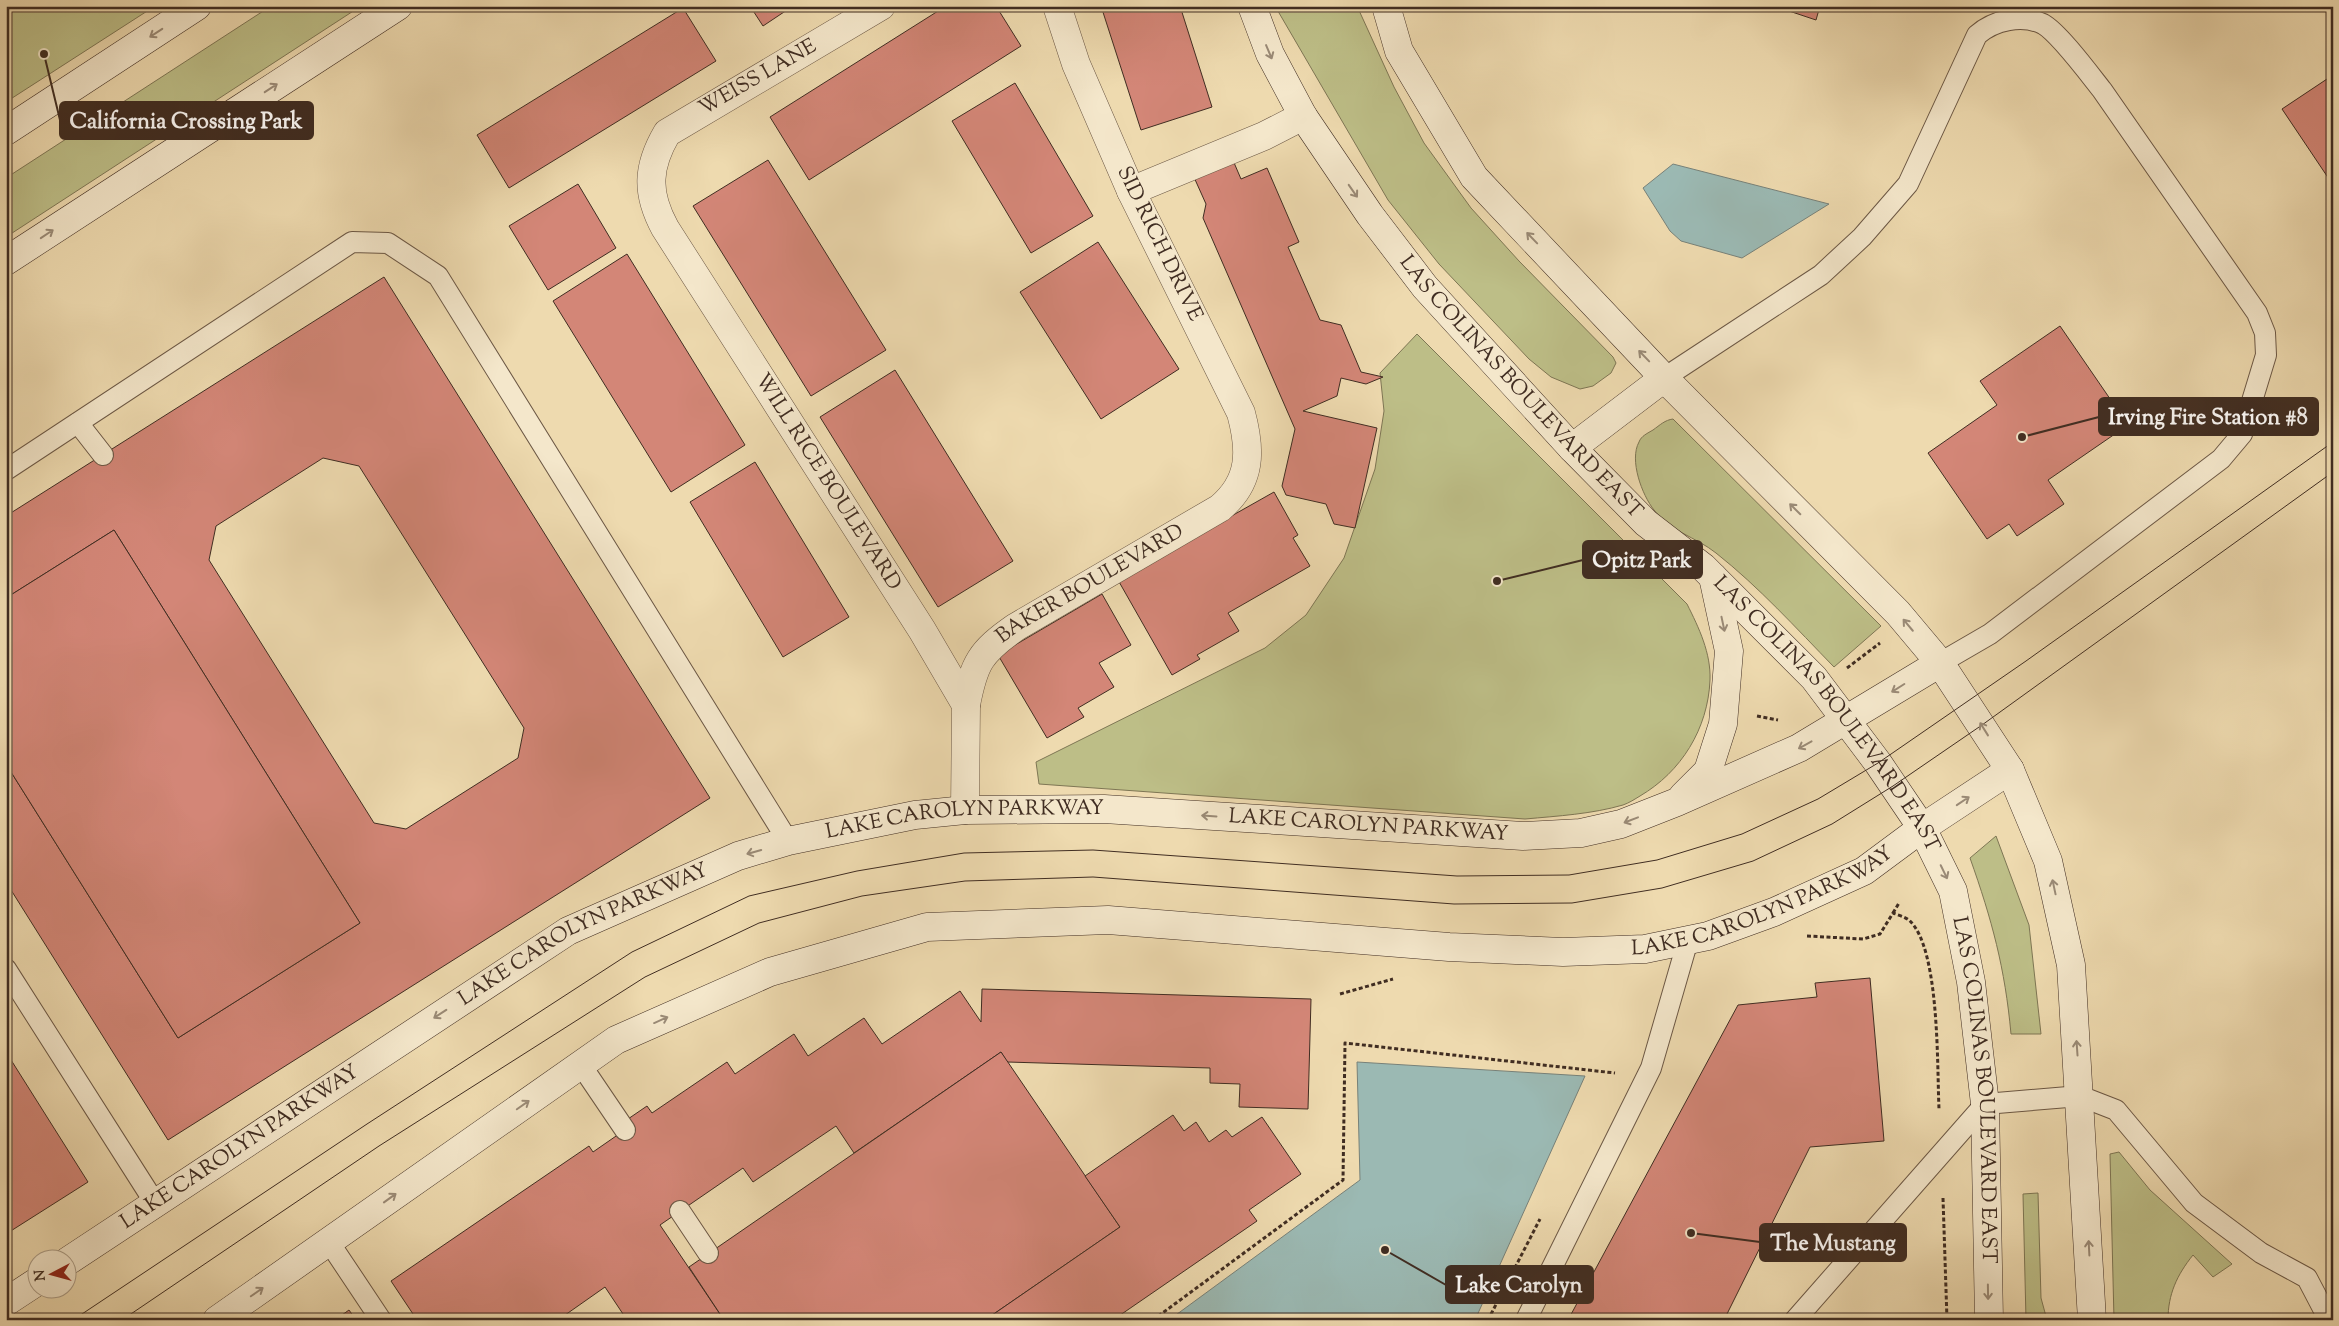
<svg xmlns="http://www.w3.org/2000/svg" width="2339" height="1326" font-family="'Sorts Mill Goudy',serif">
<rect width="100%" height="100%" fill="#eedaaf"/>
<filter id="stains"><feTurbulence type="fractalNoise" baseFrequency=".004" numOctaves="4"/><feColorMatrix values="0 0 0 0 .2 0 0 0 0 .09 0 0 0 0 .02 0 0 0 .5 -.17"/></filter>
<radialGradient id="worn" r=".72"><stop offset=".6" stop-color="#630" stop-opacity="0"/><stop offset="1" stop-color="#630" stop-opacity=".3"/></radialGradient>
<!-- green -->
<g fill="#bdbe87" stroke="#7e7654">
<polygon points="6,6 155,6 6,102"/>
<polygon points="271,6 361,6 6,237 6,178"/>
<polygon points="1275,6 1357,6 1394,87 1424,143 1471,208 1519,261 1613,357 1616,363 1611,373 1593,386 1580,389 1551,377 1529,359 1439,264 1388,200"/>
<path d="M1417,334L1687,604C1699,628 1711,653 1710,680C1708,729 1681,772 1640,796C1635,799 1629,803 1623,805C1592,814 1558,816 1525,819L1039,784L1036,762L1265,648L1306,615L1344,558L1375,469L1384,411L1380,373Z"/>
<path d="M1673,419L1881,626L1834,667C1796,628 1759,587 1716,553C1696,537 1669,531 1654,510C1642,495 1629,460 1639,442C1641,436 1648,433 1653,430C1660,425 1665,420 1673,419Z"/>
<path d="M1996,836L2029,925L2041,1034H2011C2005,968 1992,920 1970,858Z"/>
<path d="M2119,1152L2150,1190L2232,1264L2213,1277L2193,1255C2177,1275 2168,1294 2168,1320H2114L2110,1154Z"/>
<polygon points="2038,1193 2041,1298 2047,1320 2026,1320 2023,1194"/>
</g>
<!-- water -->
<g fill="#9bb9b3" stroke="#778179">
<polygon points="1673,164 1829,204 1742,258 1681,241 1670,231 1643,188"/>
<polygon points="1357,1062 1585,1076 1475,1320 1169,1320 1360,1180"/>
</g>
<!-- building -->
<g fill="#d38677" stroke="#402d22" fill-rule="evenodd">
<polygon points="750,6 793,6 763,26"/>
<polygon points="946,6 996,6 1021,46 809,180 770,117"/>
<polygon points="1101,6 1180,6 1212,107 1141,130"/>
<polygon points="1774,6 1820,6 1816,20"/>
<polygon points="683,8 716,61 509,188 477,135"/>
<polygon points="2333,75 2333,185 2282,109"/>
<polygon points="1015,83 1093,216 1031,253 952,121"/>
<polygon points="1232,158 1241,179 1267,168 1299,242 1288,247 1320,320 1341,325 1361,372 1383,377 1366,384 1341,378 1337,396 1303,411 1377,428 1355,528 1334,524 1326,504 1286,495 1282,486 1295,429 1203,218 1206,204 1193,175"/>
<polygon points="768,160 886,350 811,396 693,206"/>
<polygon points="578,184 616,248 548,290 509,226"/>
<polygon points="1098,242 1179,369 1101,419 1020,292"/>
<polygon points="627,254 745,445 671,492 553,301"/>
<path d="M384,277L710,798L168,1140L6,882V764L178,1038L360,923L114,530L6,598V516ZM323,458L359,466L524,728L518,758L406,829L374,823L209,560L216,526Z"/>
<polygon points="2060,326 2128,425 2048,480 2064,504 2017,536 2009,524 1987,539 1928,453 1997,405 1980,381"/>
<polygon points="895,370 1013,561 938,607 820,417"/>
<polygon points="755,462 849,617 783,657 690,502"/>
<polygon points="1274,492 1298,535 1293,538 1310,566 1228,613 1239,631 1197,655 1200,659 1172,675 1118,580"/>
<polygon points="114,530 360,923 178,1038 6,764 6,598"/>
<polygon points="1102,594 1131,645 1099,663 1114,687 1078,708 1084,717 1047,738 998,655"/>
<polygon points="1870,978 1884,1141 1810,1147 1724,1320 1568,1320 1738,1005 1817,997 1815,983"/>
<polygon points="982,989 1311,999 1308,1109 1239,1107 1240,1084 1210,1083 1210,1068 1007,1062 1001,1052 854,1153 836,1126 753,1182 743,1168 660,1225 724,1320 627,1320 605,1287 558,1320 417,1320 391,1281 589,1146 593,1152 632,1125 628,1119 647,1106 652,1113 727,1062 735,1074 794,1034 808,1056 864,1018 882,1044 960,991 981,1022"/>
<polygon points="6,1052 88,1182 6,1234"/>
<polygon points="1001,1052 1120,1227 985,1320 724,1320 689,1267"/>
<polygon points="1173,1115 1184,1131 1196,1122 1209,1142 1226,1130 1232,1137 1262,1117 1301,1174 1249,1210 1257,1221 1113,1320 985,1320 1120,1227 1085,1176"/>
<polygon points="349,1310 356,1320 335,1320"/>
</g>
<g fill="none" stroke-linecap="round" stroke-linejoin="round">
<defs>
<g id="lane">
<path d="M1664,378L1821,275L1862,237L1908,184L1977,35C1994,20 2022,14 2043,24C2059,33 2090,75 2102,90L2257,313L2265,333L2266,355L2242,434L2221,459L1990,634L1940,663"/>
<polyline points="78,423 103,455"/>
<polyline points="6,470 352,242 388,243 438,276 788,841"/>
<polyline points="6,969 155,1203"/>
<polyline points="581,1065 625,1130"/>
<polyline points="680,1211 708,1253"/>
<polyline points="329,1242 381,1320"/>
<polyline points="1526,1320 1651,1068 1688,940"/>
<polyline points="1795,1320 1985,1104 2080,1096 2116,1110 2194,1203 2261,1253 2307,1278 2329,1320"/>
</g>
<g id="street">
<path id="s1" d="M881,6L667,133C647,167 646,193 665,228L922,630L966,705L965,810"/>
<polyline points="1131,191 1264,136 1303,116"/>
<path id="s2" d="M966,705C974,663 980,652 1016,627L1220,508C1252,481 1251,450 1241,413L1131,191L1076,64L1057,6"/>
</g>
<g id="secondary">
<path id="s3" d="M1252,6L1270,54L1303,116L1370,215L1425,287L1572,448L1646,523L1703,567L1814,678L1878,763L1922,828L1953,891L1971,982L1985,1104L1989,1320"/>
<polyline points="1386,6 1399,51 1474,177 1664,378 1898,613 1940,663 2010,770 2048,861 2071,965 2092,1320"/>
<polyline points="6,131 197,6"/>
<polyline points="6,261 398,6"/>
<polyline points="1572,448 1664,378"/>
<polyline points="1683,796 1708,771 1723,724 1729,651 1713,577"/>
<path id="s4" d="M68,1261L568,931L738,856L788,841L915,815L965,810L1104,809L1523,836L1581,833L1621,824L1677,802L1799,748L1940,663"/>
<polyline points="6,1302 38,1281"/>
<path id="s5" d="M217,1320L616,1040L770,972L927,927L1108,920L1449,947L1563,952L1645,949L1708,936L1774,912L1864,871L1922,828L2010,770"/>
</g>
</defs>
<!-- lane casing -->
<use href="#lane" stroke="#6c5845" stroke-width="22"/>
<!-- street casing -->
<use href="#street" stroke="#6c5845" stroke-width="29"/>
<!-- secondary casing -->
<use href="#secondary" stroke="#402d22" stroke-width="29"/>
<!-- path -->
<g stroke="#402d22" stroke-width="3" stroke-dasharray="4 2.5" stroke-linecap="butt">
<polyline points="1847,668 1880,643"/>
<polyline points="1757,716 1778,720"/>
<polyline points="1893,913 1899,903"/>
<path d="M1807,936L1863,939L1880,934L1893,913C1898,915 1906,917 1910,921C1940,950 1937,1068 1939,1109"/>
<polyline points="1340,994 1393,979"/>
<polyline points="1943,1198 1947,1320"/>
<polyline points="1153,1320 1343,1180 1345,1043 1615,1073"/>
<polyline points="1488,1320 1540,1219"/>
</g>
<!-- lane -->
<use href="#lane" stroke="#f4e7cb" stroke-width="20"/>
<!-- street -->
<use href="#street" stroke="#f4e7cb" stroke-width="28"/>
<!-- secondary -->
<use href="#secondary" stroke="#f4e7cb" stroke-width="28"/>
<!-- tram -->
<g stroke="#402d22" stroke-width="1">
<polyline points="73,1320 367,1124 632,952 749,896 857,871 964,853 1093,850 1457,876 1569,875 1657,860 1742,834 1818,799 1878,763 2026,661 2333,442"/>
<polyline points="122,1320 379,1146 645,977 759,923 862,896 965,881 1093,877 1454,904 1572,903 1662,888 1753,861 1832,824 1893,786 1982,725 2333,472"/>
</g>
</g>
<!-- one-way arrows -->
<defs><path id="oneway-shaft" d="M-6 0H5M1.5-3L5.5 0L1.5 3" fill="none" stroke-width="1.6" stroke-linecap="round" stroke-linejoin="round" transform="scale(1.25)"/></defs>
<g stroke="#9a8a76">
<use href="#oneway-shaft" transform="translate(156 33) rotate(147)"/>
<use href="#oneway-shaft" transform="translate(1269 52) rotate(67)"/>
<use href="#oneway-shaft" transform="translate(271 88) rotate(-33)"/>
<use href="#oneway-shaft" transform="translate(1353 191) rotate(55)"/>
<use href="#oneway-shaft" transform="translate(47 234) rotate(-34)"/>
<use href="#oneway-shaft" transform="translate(1532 238) rotate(-134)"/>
<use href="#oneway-shaft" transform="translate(1644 356) rotate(-134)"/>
<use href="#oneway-shaft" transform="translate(1795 509) rotate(-135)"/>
<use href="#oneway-shaft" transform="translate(1723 624) rotate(78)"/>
<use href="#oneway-shaft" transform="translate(1908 625) rotate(-130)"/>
<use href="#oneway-shaft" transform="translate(1898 688) rotate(148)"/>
<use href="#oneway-shaft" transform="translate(1984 729) rotate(-122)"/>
<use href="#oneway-shaft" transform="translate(1805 745) rotate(151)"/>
<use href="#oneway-shaft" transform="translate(1963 801) rotate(-34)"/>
<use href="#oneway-shaft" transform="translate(1209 816) rotate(-176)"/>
<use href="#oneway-shaft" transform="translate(1631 820) rotate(159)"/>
<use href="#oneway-shaft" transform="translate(754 852) rotate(164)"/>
<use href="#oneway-shaft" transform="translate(1944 872) rotate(64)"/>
<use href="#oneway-shaft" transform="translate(2054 887) rotate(-102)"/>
<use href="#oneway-shaft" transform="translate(440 1014) rotate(147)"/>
<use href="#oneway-shaft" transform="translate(661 1020) rotate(-24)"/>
<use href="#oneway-shaft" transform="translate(2077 1048) rotate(-94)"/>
<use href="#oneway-shaft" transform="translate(523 1105) rotate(-35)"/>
<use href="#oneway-shaft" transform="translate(390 1198) rotate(-36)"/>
<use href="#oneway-shaft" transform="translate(2089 1248) rotate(-93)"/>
<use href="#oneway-shaft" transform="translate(257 1292) rotate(-35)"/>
<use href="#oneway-shaft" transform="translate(1988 1292) rotate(89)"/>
</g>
<g text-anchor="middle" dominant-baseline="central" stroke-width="4" stroke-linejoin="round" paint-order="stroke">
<!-- street labels -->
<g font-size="21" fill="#402d22" stroke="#f4e7cb">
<text transform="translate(758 78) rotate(-30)">WEISS LANE</text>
<text transform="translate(1159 244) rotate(64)">SID RICH DRIVE</text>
<text stroke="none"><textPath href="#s3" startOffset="470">LAS COLINAS BOULEVARD EAST</textPath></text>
<text stroke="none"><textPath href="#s1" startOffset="651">WILL RICE BOULEVARD</textPath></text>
<text stroke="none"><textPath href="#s2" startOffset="182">BAKER BOULEVARD</textPath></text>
<text stroke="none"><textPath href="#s3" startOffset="920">LAS COLINAS BOULEVARD EAST</textPath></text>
<text stroke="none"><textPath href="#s4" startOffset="1016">LAKE CAROLYN PARKWAY</textPath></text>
<text stroke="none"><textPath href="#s4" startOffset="1421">LAKE CAROLYN PARKWAY</textPath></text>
<text stroke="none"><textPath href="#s5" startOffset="1665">LAKE CAROLYN PARKWAY</textPath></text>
<text stroke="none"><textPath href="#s4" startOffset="611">LAKE CAROLYN PARKWAY</textPath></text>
<text stroke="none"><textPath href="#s3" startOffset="1340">LAS COLINAS BOULEVARD EAST</textPath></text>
<text stroke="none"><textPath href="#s4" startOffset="206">LAKE CAROLYN PARKWAY</textPath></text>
</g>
</g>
<!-- callouts -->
<path fill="none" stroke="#402d22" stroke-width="2" d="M44 54L60 120M2022 437L2099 417M1497 581L1583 560M1691 1233L1760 1242M1385 1250L1446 1285"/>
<g fill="#402d22" stroke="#f4e7cb" stroke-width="2">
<circle cx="44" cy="54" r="5"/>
<circle cx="2022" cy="437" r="5"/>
<circle cx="1497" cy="581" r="5"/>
<circle cx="1691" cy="1233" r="5"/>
<circle cx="1385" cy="1250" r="5"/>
</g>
<g fill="#402d22" stroke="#402d22" stroke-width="2">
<rect x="60" y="102" width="253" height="37" rx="5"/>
<rect x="2099" y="398" width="219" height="37" rx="5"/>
<rect x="1583" y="541" width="119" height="37" rx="5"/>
<rect x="1760" y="1224" width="146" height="37" rx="5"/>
<rect x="1446" y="1266" width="147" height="37" rx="5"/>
</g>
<g font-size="22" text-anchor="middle" font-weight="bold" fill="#fff">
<text x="186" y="128">California Crossing Park</text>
<text x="2208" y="424">Irving Fire Station #8</text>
<text x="1642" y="567">Opitz Park</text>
<text x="1833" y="1250">The Mustang</text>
<text x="1519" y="1292">Lake Carolyn</text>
</g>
<!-- margin -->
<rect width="2339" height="1326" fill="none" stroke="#eedaaf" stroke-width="25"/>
<rect x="8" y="8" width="2324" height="1311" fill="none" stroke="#402d22" stroke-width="2.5"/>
<rect x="12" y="12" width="2314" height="1301" fill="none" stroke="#402d22"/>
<!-- north arrow -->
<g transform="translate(52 1274) rotate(264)"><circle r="24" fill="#f4e7cb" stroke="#ac9d87"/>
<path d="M0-4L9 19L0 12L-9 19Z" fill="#8f2418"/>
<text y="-8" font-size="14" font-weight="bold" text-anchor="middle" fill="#402d22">N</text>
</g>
<rect width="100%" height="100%" filter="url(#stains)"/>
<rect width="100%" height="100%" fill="url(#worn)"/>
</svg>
